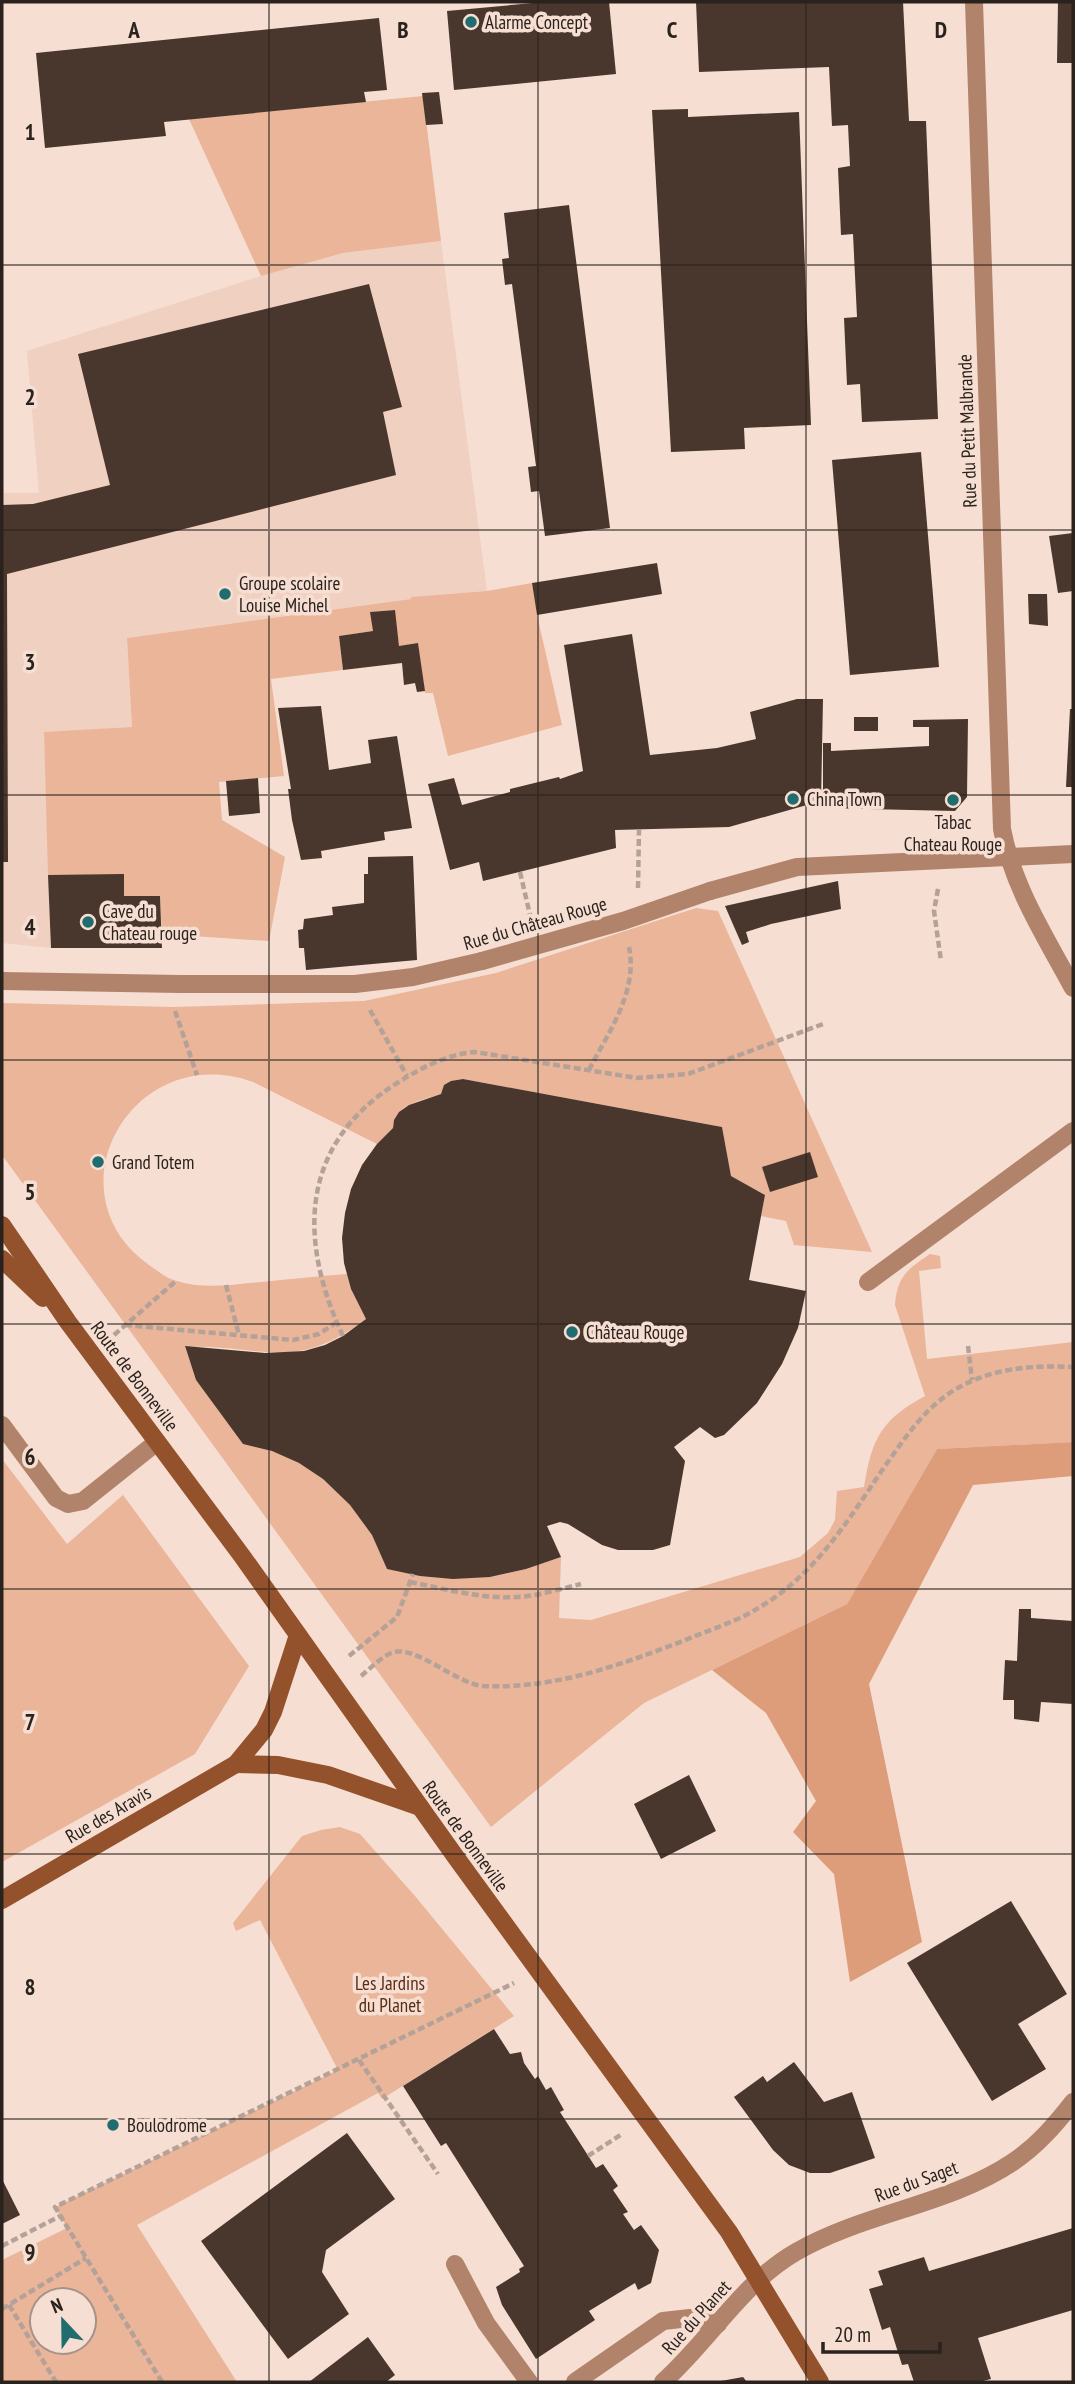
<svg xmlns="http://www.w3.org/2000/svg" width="1075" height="2384" font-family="'PT Sans Narrow',sans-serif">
<rect width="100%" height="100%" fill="#f6ded2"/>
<!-- built -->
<polygon fill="#f0d1c1" points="441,241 487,591 412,597 411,599 127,638 132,727 44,733 51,948 2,943 2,493 39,493 27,351 261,276 343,253"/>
<!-- green -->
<g fill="#eab599" fill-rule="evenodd">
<polygon points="423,96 441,241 343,253 261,276 189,119"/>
<polygon points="532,583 537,615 562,725 448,756 433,693 425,693 418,644 399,646 394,610 371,612 373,631 339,636 343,670 271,679 284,776 219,782 222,820 285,857 269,941 162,934 160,896 124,896 48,875 44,732 132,727 127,638 411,599 411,597 487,591"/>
<path d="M696,908L718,911L872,1252L794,1245L786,1221L761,1216L765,1195L731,1176L722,1127L463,1079C451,1081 446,1082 441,1094C421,1101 395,1103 393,1128L377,1144L253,1082C132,1039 47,1193 149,1265C158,1271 167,1279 177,1281C204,1290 234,1284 262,1282C290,1279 319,1276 347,1274L351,1289L366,1319C293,1374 263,1344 185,1347L196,1380L243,1444L272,1451L299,1463L323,1479L350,1505L372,1535L387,1569L490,1577L526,1569L561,1557L559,1618L591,1620L800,1557L828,1533L835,1520L837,1491L864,1487C872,1438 881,1420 925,1396L895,1305C897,1276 908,1269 930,1254L940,1256L941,1268L919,1271L927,1359L1073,1342V1442L937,1449L847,1604L644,1703L491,1827L2,1155V1003L174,1007L364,1001L496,973Z"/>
<polygon points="2,1459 67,1544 123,1495 249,1666 195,1754 2,1862"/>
<path d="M340,1827L360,1834L415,1896L514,2016L382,2099L378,2093L137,2225L237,2382H2V2260L67,2228L55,2207L338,2070L260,1920L236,1931L233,1923L302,1836L321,1830ZM42,2300H84V2342H42Z"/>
</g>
<!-- forest -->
<polygon fill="#dd9c7a" points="1073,1442 1073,1476 973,1485 869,1684 922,1942 850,1982 834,1874 793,1832 816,1801 766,1713 712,1670 847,1604 937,1449"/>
<!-- building -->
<g fill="#49362c">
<polygon points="544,2 609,2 616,74 454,90 447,11"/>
<polygon points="696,2 903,2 909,121 926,121 938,419 862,422 860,384 847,385 844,318 857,317 853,234 841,235 838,168 850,166 848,125 832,126 829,67 699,72"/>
<polygon points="1058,2 1073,2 1073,63 1057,63"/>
<polygon points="379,18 387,90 364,92 366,102 164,122 166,136 45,148 36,53"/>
<polygon points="439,92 443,124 426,125 422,93"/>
<polygon points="688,109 688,117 799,112 811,425 744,428 745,449 671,452 652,110"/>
<polygon points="569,205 610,528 545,536 539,491 531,492 528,467 536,466 512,284 505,285 502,259 509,258 504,213"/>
<polygon points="369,284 402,407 383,412 396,475 7,574 8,862 2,862 2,505 33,504 110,485 78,354"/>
<polygon points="921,452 939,667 850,675 832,460"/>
<polygon points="1073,533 1073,591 1058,593 1049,536"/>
<polygon points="657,563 662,594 537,615 532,583"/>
<polygon points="1028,594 1047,594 1048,626 1029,624"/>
<polygon points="395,610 399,646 418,643 425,691 417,692 415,683 404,685 402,663 343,670 339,636 373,631 370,612"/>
<polygon points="632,634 650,755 717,748 756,739 750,712 797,699 823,699 821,801 729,827 615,830 616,848 483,881 479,862 450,870 428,784 454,778 462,805 510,792 510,789 559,777 560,779 583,771 564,645"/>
<polygon points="321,706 329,770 371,763 368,740 397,736 412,828 384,832 385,840 321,851 322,858 301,860 292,820 288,789 291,789 278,708"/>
<polygon points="1070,709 1073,709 1073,787 1066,787"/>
<rect x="854" y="717" width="24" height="14"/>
<polygon points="968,719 967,797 955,811 823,808 823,743 831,743 831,751 929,746 929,727 913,727 913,720"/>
<polygon points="258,778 260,813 229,816 226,781"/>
<polygon points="413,856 417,960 306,970 304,948 299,948 298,930 303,929 304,919 333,915 332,907 364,903 364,874 368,874 368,857"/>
<polygon points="124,874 124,896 160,896 162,948 51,948 48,875"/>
<polygon points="838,881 841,909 771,924 746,932 749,942 742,945 725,906"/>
<polygon points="463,1079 722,1127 731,1176 765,1195 749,1280 806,1291 798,1328 782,1364 757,1403 724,1435 715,1438 700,1427 674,1447 685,1461 670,1545 653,1550 618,1550 602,1545 568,1524 560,1522 547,1526 561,1557 526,1569 490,1577 453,1579 420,1576 387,1569 372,1535 350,1505 323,1479 299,1463 272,1451 243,1444 196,1380 185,1346 265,1353 304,1351 325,1345 343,1336 366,1319 351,1289 344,1263 342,1238 345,1213 351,1189 362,1165 377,1144 393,1128 394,1120 399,1112 409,1105 441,1094 444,1085 451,1081"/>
<polygon points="810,1152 818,1177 770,1192 762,1167"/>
<polygon points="1019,1609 1031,1609 1031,1618 1073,1621 1073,1704 1041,1702 1039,1722 1014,1719 1014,1700 1003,1700 1005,1660 1017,1661"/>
<polygon points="689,1775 716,1831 661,1859 634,1804"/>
<polygon points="1011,1901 1067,1994 1018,2024 1046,2069 992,2101 907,1963"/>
<polygon points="494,2029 510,2054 521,2052 524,2063 535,2079 538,2076 546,2090 551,2087 564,2110 560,2112 596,2168 603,2164 618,2186 613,2190 628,2212 623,2214 634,2230 641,2225 659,2250 651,2283 638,2290 635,2283 589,2311 595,2320 536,2359 502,2305 496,2287 520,2272 519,2269 524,2266 446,2143 441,2146 403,2086"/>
<polygon points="794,2062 824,2102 852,2092 875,2158 830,2173 810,2173 789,2165 773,2150 734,2097 763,2076 767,2082"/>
<polygon points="347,2133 395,2199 326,2250 322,2272 349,2314 288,2359 201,2241"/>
<polygon points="2,2179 20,2215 2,2224"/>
<polygon points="1073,2228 1073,2310 978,2338 991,2379 979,2382 914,2382 908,2364 902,2365 890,2327 882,2330 869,2289 883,2285 878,2271 924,2257 929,2271"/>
<polygon points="368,2337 395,2375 386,2382 309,2382"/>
<polygon points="743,2377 747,2382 721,2382 721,2381"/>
</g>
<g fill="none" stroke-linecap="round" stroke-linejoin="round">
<!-- path -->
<g stroke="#b4a198" stroke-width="4.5" stroke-dasharray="7 3.5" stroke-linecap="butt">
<polyline points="520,872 531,919"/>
<polyline points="638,888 639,829"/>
<polyline points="938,889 934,911 941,961"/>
<polyline points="370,1010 407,1076"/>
<polyline points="175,1011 197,1075"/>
<path d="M589,1070C609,1031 638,992 629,947"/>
<polyline points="226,1285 239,1335"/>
<polyline points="125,1325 293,1340 319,1334 337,1322"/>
<polyline points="114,1335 176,1281"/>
<path d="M343,1336C298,1240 299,1145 397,1083C421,1068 447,1054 475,1052L637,1078L688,1074L823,1024"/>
<polyline points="968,1346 972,1380"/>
<path d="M410,1582C445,1589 481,1599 517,1597C538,1596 560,1589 581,1584"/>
<polyline points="349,1656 397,1617 413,1574"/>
<path d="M361,1676C371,1668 380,1658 391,1653C414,1643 456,1684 483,1686C555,1689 617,1666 683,1641C704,1632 726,1625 746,1615C813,1580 844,1526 885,1466C906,1437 924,1408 956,1389C991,1368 1033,1365 1073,1367"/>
<polyline points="359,2060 438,2174"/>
<polyline points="588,2156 622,2134"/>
<polyline points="2,2246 60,2216"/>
<polyline points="9,2305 56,2382"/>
<polyline points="2,2309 86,2258"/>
<polyline points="162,2382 55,2207 514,1983"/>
</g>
<!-- service -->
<g stroke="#b1836a" stroke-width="18">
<polyline points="868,1282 1073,1131"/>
<polyline points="2,1425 56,1498 68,1504 83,1501 157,1442"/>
<polyline points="455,2264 486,2323 529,2382"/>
<polyline points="575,2382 663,2321 690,2318 718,2324"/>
</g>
<!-- pedestrian -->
<polyline stroke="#b1836a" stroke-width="18" points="482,961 623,921 710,891"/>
<!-- minor -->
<g stroke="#b1836a" stroke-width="18">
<path d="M974,2L1002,829C1013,887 1045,936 1073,988"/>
<polyline points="710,891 797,867 1073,854"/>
<polyline points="2,981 180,984 355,984 413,977 482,961"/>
<path d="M663,2382C709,2341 742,2283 796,2252C863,2213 949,2205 1013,2162C1037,2146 1055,2125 1073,2102"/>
</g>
<!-- secondary -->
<g stroke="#94522c" stroke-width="18">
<polyline points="2,1225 68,1322 242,1556 455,1856 729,2232 820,2382"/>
<polyline points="2,1259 43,1298"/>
<polyline points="236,1764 278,1765 328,1775 420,1807"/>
<polyline points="2,1900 236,1764 264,1730 273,1712 298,1635"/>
</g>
</g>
<!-- grid -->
<path fill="none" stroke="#2a221d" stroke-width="2" stroke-opacity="0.55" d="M269,2V2382M538,2V2382M806,2V2382M2,265H1073M2,530H1073M2,795H1073M2,1060H1073M2,1324H1073M2,1589H1073M2,1854H1073M2,2119H1073"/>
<!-- markers -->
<g fill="#206c6e" stroke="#f6ded2" stroke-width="2.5">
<circle cx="471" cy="22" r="7"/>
<circle cx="225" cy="594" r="7"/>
<circle cx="793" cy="799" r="7"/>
<circle cx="953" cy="800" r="7"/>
<circle cx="88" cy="922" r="7"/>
<circle cx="98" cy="1162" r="7"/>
<circle cx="572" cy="1332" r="7"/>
<circle cx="113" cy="2125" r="7"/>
</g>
<g text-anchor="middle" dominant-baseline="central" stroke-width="7" stroke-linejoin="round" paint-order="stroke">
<!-- poi labels -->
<g font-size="19" fill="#2a221d" stroke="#f6ded2" text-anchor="start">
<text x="485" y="22">Alarme Concept</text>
<text x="239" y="583">Groupe scolaire<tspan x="239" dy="22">Louise Michel</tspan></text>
<text x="807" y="799">China Town</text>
<text x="953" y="822" text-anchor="middle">Tabac<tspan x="953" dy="22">Chateau Rouge</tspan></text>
<text x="102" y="911">Cave du<tspan x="102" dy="22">Chateau rouge</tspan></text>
<text x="112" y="1162">Grand Totem</text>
<text x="586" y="1332">Château Rouge</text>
<text x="127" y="2125">Boulodrome</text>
</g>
<!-- street labels -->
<g font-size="19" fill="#2a221d" stroke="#f6ded2">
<text transform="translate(967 431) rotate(-92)">Rue du Petit Malbrande</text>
<text transform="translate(535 923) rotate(-16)">Rue du Château Rouge</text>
<text transform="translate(135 1376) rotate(53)">Route de Bonneville</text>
<text transform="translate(108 1814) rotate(-30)">Rue des Aravis</text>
<text transform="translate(466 1836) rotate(54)">Route de Bonneville</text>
<text transform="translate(916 2181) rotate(-20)">Rue du Saget</text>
<text transform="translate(696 2317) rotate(-48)">Rue du Planet</text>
</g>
<!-- park labels -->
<g font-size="19" fill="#572d14" stroke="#f6ded2">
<text x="390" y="1983">Les Jardins<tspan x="390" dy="22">du Planet</tspan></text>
</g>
</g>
<g font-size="23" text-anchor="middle" font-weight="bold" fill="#2a221d" stroke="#f6ded2" stroke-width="7" stroke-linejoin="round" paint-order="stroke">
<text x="134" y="38">A</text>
<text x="403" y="38">B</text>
<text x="672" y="38">C</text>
<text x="941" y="38">D</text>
<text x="30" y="140">1</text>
<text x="30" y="405">2</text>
<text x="30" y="670">3</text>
<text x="30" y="935">4</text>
<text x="30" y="1200">5</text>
<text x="30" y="1465">6</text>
<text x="30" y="1730">7</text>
<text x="30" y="1995">8</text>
<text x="30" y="2260">9</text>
</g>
<!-- border -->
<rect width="1075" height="2384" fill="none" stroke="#2a221d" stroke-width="7"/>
<!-- north arrow -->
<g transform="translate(63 2321) rotate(338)"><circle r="33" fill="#f6ded2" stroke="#a4938a" stroke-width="2"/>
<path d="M0-5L12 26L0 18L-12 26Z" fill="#206c6e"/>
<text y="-10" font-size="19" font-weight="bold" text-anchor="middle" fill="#2a221d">N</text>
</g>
<!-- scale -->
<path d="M823 2342v10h117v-10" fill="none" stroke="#2a221d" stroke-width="3.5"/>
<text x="834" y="2342" font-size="21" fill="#2a221d" stroke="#f6ded2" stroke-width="5" paint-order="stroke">20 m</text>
</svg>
